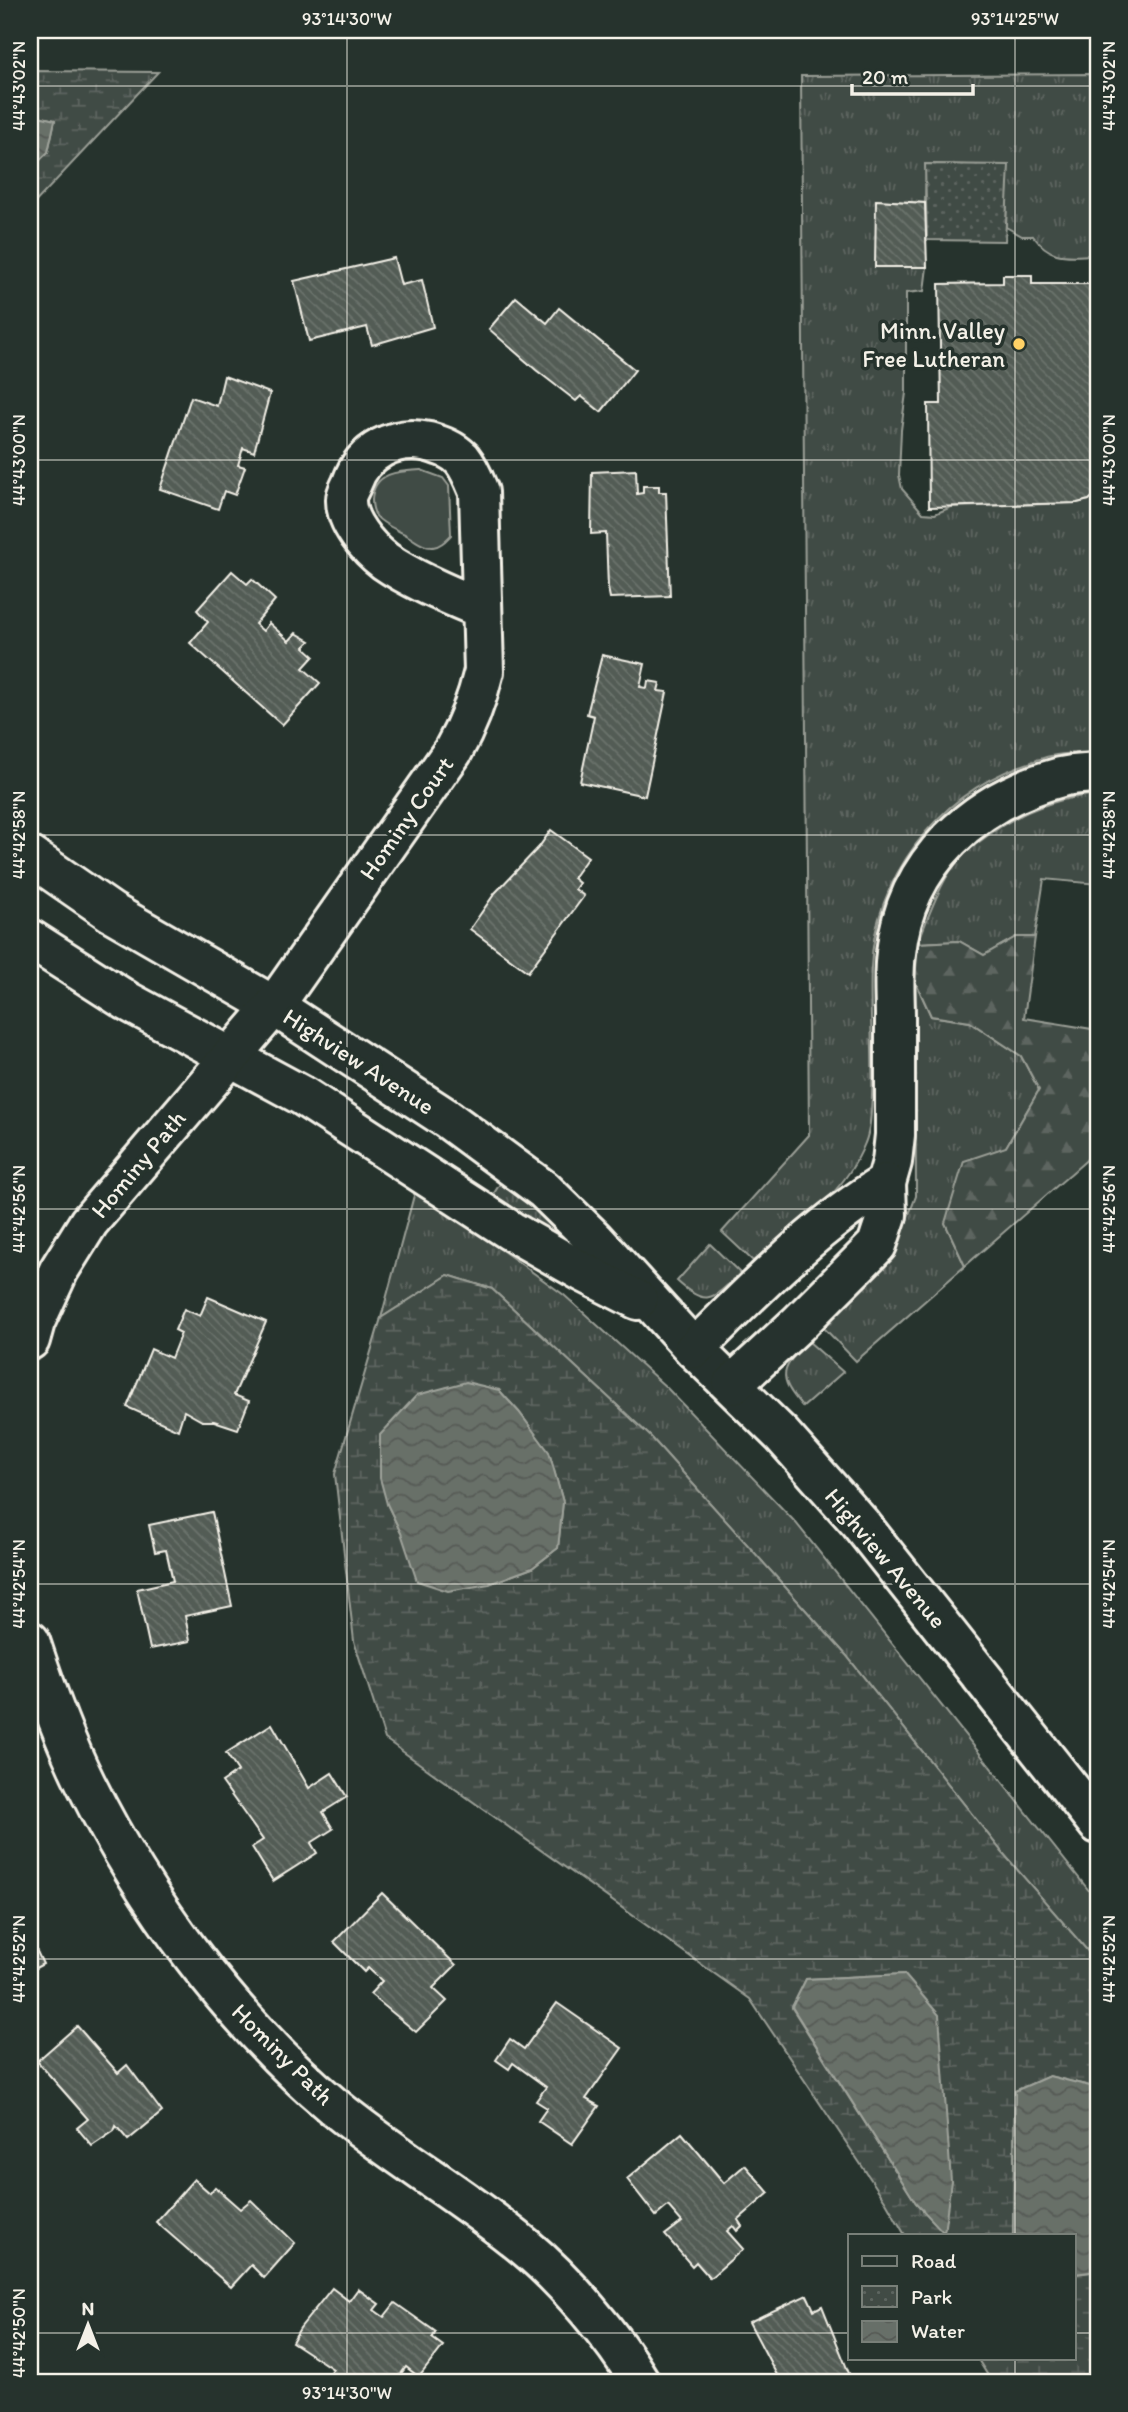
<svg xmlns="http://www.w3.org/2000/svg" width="1128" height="2412" font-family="Itim,sans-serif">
<defs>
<pattern id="grass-tufts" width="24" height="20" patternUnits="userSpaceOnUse" patternTransform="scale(1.75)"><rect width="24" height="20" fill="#414b45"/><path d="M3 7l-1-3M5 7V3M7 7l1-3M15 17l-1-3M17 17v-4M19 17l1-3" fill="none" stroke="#5d6560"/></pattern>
<pattern id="forest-firs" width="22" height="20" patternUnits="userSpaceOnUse" patternTransform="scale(1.75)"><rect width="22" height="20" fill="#414b45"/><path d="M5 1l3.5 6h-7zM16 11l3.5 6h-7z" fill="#5d6560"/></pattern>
<pattern id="wetland-marsh" width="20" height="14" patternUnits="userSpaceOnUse" patternTransform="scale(1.75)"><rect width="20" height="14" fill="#414b45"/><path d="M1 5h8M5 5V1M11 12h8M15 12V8" fill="none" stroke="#5d6560"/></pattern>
<pattern id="park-dots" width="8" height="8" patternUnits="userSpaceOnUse" patternTransform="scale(1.75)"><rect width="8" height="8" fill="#414b45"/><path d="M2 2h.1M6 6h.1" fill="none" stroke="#5d6560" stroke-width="1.8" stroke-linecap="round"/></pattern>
<pattern id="water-waves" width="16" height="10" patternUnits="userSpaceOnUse" patternTransform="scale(1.75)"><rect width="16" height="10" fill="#676f68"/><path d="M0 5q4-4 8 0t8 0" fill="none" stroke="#565a55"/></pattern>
<pattern id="building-back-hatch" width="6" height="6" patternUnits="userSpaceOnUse" patternTransform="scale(1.75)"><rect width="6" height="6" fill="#525c55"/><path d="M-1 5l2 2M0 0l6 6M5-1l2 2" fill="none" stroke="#6c746d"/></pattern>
</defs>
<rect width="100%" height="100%" fill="#26332d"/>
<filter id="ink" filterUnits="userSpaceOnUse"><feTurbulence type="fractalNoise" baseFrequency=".0143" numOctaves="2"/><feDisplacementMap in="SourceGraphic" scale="14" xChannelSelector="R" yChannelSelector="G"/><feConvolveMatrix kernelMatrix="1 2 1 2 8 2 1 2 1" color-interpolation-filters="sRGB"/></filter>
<g filter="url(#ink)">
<!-- grass -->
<g fill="url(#grass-tufts)" stroke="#9a9e96" stroke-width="2">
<path d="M1098,74V255C1069,255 1053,262 1033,236H1022L1006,227L1008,166L926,164L925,203L876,200V267H927L924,291L906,293V393L901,430L899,475L902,489L923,513L935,514L951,507L1077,503L1089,500L1098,492V751C1083,753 1066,753 1051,756C1040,758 1030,763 1020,766C936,797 875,878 871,968C869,1011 874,1053 872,1096C871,1111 871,1129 865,1143C844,1196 795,1227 753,1261L722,1232L809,1135L801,76Z"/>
<path d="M1098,794V884L1044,879L1035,937H1016L984,955L959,941L918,943C928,917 939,886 955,864C961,856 971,848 979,842C1015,813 1053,798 1098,794Z"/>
<polygon points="915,981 931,1016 970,1022 1021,1056 1039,1090 1006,1147 945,1223 965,1266 856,1361 822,1326 884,1261 901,1235 916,1196"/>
<polygon points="503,1179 561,1229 557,1234 491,1198"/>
<polygon points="416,1188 564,1295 667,1388 796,1523 1098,1902 1098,1963 1002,1852 846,1655 650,1436 492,1289 448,1275 381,1318"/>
<path d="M710,1244L740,1273C714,1298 707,1309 677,1281Z"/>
<path d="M808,1341L843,1372L803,1407C776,1376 781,1369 808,1341Z"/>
</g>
<!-- forest -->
<polygon fill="url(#forest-firs)" stroke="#9a9e96" stroke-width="2" points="1016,937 1035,937 1024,1018 1092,1029 1098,999 1098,1150 965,1266 945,1223 964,1161 1006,1147 1039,1090 1021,1056 970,1022 931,1016 915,981 918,943 959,941 984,955"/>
<!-- wetland -->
<g fill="url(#wetland-marsh)" stroke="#9a9e96" stroke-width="2" fill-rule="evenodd">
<polygon points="30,71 158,72 30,208 30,170 48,152 55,120 30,114"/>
<path d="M448,1275L492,1289L650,1436L846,1655L1002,1852L1098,1963V2088L1049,2076L1015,2091L1013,2235H905L886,2202L750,1999L385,1739L354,1641L335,1474L381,1318ZM499,1390L519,1412L549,1453L563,1502L558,1548L532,1568L489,1584L401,1533L387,1504ZM904,1974L944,2232L916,2203L792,2008L806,1979Z"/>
<polygon points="1098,2271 1098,2382 992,2382 977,2358 1074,2358 1074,2274"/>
</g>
<!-- park -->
<polygon fill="url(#park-dots)" stroke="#9a9e96" stroke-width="2" points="925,164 1009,165 1005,241 927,240"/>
<!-- garden -->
<path fill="#414b45" stroke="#9a9e96" stroke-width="2" d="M421,470L443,478L449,486L451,535C446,540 441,546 433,547C424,548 415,540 408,536C398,530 383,525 376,516C373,511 372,505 372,500C373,472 399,471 421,470Z"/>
<!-- water -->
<g fill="url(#water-waves)" stroke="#9fa39b" stroke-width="2">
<polygon points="30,114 55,120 48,152 30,170"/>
<polygon points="466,1382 499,1390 519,1412 549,1452 563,1502 558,1548 532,1568 489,1584 448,1591 417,1581 401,1533 387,1504 380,1478 380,1435 417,1395"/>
<polygon points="904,1974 939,2015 951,2181 944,2233 916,2203 792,2007 806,1979"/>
<polygon points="1049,2076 1098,2088 1098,2271 1074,2274 1074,2235 1013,2235 1015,2091"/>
</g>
<!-- building -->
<g fill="url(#building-back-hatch)" stroke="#f4f1e8" stroke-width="2">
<polygon points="876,200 925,203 927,267 875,267"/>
<polygon points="394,258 401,285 422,280 433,327 372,345 367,327 309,341 294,281"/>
<polygon points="1003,275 1032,275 1032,284 1098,284 1098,492 1089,500 1077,503 929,507 928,404 941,404 939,284 1003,283"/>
<polygon points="516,297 547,323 559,308 635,370 601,412 581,396 576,401 536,370 489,329"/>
<polygon points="224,376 270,393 254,452 243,448 238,465 245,467 235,495 224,491 218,509 160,489 191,397 217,406"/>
<polygon points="636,470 637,494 643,493 643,486 659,486 659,492 666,492 670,596 610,598 608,588 606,533 591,534 592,472"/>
<polygon points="232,571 247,584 252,579 275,600 255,624 263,631 269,623 289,641 296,633 310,641 304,647 314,656 303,668 320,683 282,725 190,643 208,622 197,610"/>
<polygon points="602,655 645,664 640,687 647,688 648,681 660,683 658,691 667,692 645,796 580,782 594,716 587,714"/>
<polygon points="551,830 588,857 573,878 579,883 575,889 584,896 528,972 470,929 495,893 539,847"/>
<polygon points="208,1297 266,1322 234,1395 249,1401 238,1429 214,1421 202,1421 184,1411 178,1430 127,1407 151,1349 171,1358 181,1333 175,1330 184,1309 200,1316"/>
<polygon points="212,1512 232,1606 185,1616 190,1641 150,1649 137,1589 173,1581 166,1550 155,1552 149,1525"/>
<polygon points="272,1724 309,1788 332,1773 347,1797 323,1812 333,1829 311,1843 317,1853 273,1881 252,1847 263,1840 222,1782 238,1771 226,1753"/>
<polygon points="382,1893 456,1965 433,1988 447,2001 416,2032 370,1994 382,1981 368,1968 364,1972 334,1942"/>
<polygon points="30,1937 43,1964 30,1971"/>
<polygon points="557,2003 622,2048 586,2099 599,2106 572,2144 538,2121 547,2108 536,2101 546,2087 513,2063 509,2069 496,2060 510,2039 524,2049"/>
<polygon points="77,2026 118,2073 127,2065 162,2112 128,2140 116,2126 114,2131 92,2146 77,2128 88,2119 37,2061"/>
<polygon points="682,2133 724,2183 745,2165 769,2193 738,2220 742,2226 737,2231 733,2226 727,2231 743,2249 710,2278 696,2262 692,2266 665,2235 682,2222 668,2206 656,2216 627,2179"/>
<polygon points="194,2179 210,2193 215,2187 240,2209 251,2200 295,2243 264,2278 251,2265 231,2287 156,2222"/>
<polygon points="332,2288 349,2301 358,2289 379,2304 374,2310 384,2317 395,2303 436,2332 432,2338 443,2346 419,2377 406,2367 395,2382 333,2382 327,2377 333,2369 292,2342 300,2328"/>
<polygon points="807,2295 814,2310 822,2306 852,2381 851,2382 769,2382 778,2377 749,2322"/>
</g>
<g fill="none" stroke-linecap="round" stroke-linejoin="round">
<defs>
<g id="minor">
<polyline points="30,856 111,912 274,1006 446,1118 544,1190 595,1240 694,1349 782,1435 860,1523 1098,1824"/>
<polyline points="30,939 127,1001 303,1096 511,1231 583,1272 638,1300"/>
<path d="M886,1183L892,1162L895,1135C895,1096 895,1056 895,1017C895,996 893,974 896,953C905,862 976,799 1061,777C1073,774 1086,774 1098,773"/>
<path d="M30,1340L35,1322L59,1270L89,1222L274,1006L453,751C468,725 477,700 484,671L479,492C474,480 470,469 462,459C452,449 442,446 429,442C395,434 363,451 352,483C350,488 346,494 346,499C345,522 368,548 385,561C412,580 452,596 482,609"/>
<path d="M694,1349C754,1290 813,1227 886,1183L887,1215L877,1245L798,1324L732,1385"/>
<path d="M30,1641C46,1690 63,1738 86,1784C144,1901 232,2021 332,2105C393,2156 463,2195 524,2246C565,2280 613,2336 640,2382"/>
</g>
</defs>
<!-- minor casing -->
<use href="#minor" stroke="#f4f1e8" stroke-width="44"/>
<!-- minor -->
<use href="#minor" stroke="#26332d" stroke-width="38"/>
</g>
</g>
<!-- ticks -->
<path fill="none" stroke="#f4f1e8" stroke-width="2" stroke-opacity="0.45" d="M347,30V2382M1015,30V2235M30,86H1098M30,460H1098M30,835H1098M30,1209H1098M30,1584H1098M30,1959H1098M30,2333H850M1074,2333H1098M1015,2358V2382"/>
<!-- markers -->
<circle fill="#ffd166" stroke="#26332d" stroke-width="2.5" cx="1019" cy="344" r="7"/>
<g text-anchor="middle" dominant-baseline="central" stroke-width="7" stroke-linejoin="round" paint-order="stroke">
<!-- poi labels -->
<g font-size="24" fill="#f4f1e8" stroke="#26332d" text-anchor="end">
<text x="1005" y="330">Minn. Valley<tspan x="1005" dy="28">Free Lutheran</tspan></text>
</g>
<!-- street labels -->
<g font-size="24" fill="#f4f1e8" stroke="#26332d">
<text transform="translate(406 818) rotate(-55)">Hominy Court</text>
<text transform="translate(359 1061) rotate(33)">Highview Avenue</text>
<text transform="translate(138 1164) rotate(-50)">Hominy Path</text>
<text transform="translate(886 1558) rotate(50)">Highview Avenue</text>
<text transform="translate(283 2054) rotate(45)">Hominy Path</text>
</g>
</g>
<!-- margin -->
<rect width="1128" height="2412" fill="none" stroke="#26332d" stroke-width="77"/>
<!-- legend -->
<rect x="848" y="2234" width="228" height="126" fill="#26332d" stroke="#787f78" stroke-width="2"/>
<rect x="862" y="2256" width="35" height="10" fill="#26332d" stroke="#787f78" stroke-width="2"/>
<text x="911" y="2268" font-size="21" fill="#f4f1e8">Road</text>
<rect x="862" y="2286" width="35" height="21" fill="url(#park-dots)" stroke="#787f78" stroke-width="2"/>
<text x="911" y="2304" font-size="21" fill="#f4f1e8">Park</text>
<rect x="862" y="2321" width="35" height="21" fill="url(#water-waves)" stroke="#787f78" stroke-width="2"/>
<text x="911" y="2338" font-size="21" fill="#f4f1e8">Water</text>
<!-- north arrow -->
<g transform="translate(88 2325)" stroke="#26332d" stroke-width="5" paint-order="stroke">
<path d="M0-5L12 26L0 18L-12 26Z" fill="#f4f1e8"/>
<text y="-10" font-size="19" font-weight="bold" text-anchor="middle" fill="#f4f1e8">N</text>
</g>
<!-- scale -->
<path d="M852 84v10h121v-10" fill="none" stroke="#f4f1e8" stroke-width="3.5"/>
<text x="862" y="84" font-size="21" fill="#f4f1e8" stroke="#26332d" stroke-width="5" paint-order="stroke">20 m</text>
<rect x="38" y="38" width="1052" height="2336" fill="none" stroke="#f4f1e8" stroke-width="2.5"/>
<g font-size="18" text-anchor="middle" fill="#f4f1e8">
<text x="347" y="25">93°14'30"W</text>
<text x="1015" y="25">93°14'25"W</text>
<text transform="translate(19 86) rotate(-90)" y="6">44°43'02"N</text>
<text transform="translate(1109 86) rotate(-90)" y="6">44°43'02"N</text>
<text transform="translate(19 460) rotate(-90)" y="6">44°43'00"N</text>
<text transform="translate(1109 460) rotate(-90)" y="6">44°43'00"N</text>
<text transform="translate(19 835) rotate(-90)" y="6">44°42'58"N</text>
<text transform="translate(1109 835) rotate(-90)" y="6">44°42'58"N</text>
<text transform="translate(19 1209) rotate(-90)" y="6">44°42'56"N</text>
<text transform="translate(1109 1209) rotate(-90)" y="6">44°42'56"N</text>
<text transform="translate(19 1584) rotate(-90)" y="6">44°42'54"N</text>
<text transform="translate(1109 1584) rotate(-90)" y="6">44°42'54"N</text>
<text transform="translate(19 1959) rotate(-90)" y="6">44°42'52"N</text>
<text transform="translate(1109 1959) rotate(-90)" y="6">44°42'52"N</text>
<text transform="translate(19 2333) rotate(-90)" y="6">44°42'50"N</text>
<text x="347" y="2399">93°14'30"W</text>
</g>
</svg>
